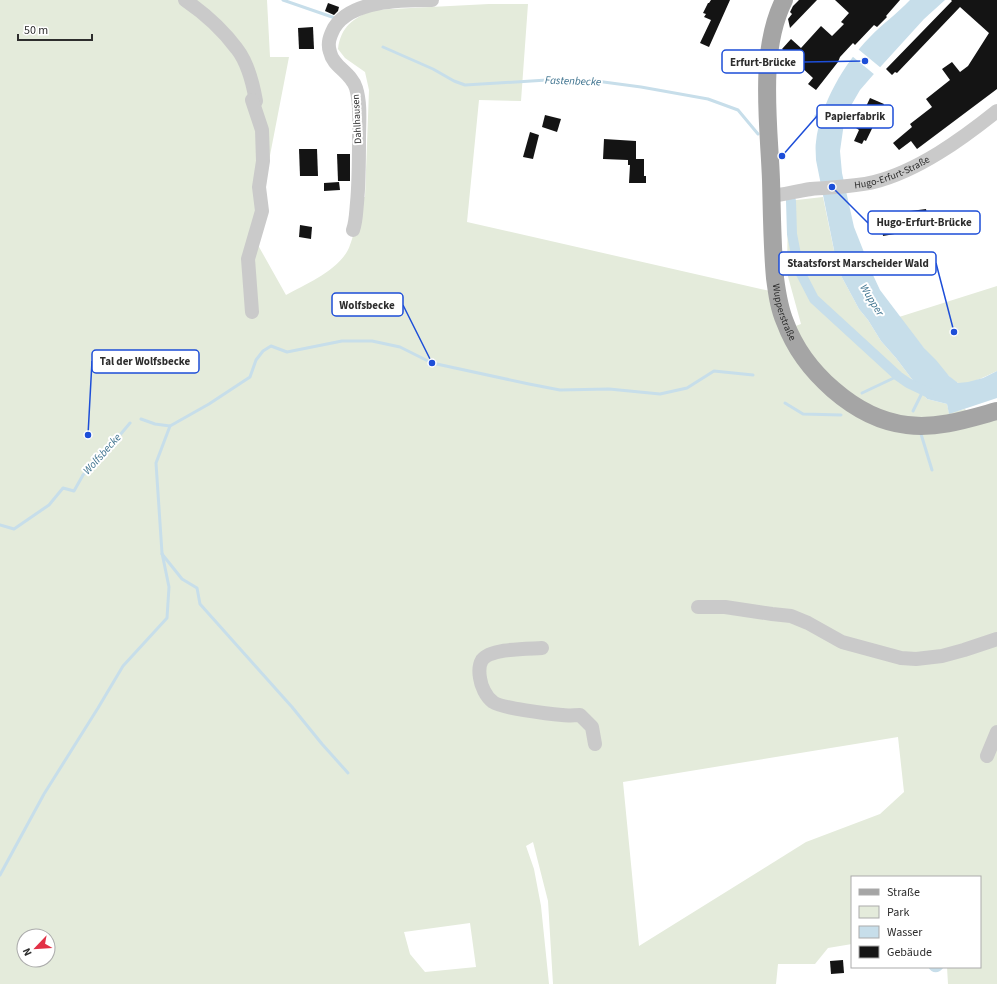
<svg xmlns="http://www.w3.org/2000/svg" width="997" height="984" font-family="'Source Sans 3',sans-serif">
<rect width="100%" height="100%" fill="#fff"/>
<!-- green -->
<g fill="#e4ebdb" fill-rule="evenodd">
<path d="M0,0H267L270,57H289L254,238L286,295C306,284 342,269 350,245C356,230 357,212 360,197H365L369,90L365,72L345,58L338,49C341,26 353,19 372,10L489,4H528L521,101L479,100L467,222L770,291L782,331L801,324L787,273L788,201L823,197L838,270L859,309L868,320L881,341L896,358L927,399L947,404L949,413L965,409L973,419L997,411V984H948L947,967H980V877H852V944L828,948L815,964H778L776,984H553L548,901L533,842L526,846L534,869L541,906L549,984H0ZM898,737L904,792L880,814L806,842L639,946L623,782ZM470,923L476,967L425,972L410,954L404,932ZM24,936H48V960H24Z"/>
<path d="M997,286V371C986,376 971,385 959,383C948,381 908,328 899,317Z"/>
</g>
<!-- water -->
<g fill="#c7deea">
<path d="M910,0H945L924,19L873,75L860,90L849,109L844,123L840,151L842,173L854,227L873,275L880,290L924,348L936,360L949,376L958,383L968,382L983,378L997,371V398L949,414L947,404L927,399L896,358L881,341L868,320L859,309L838,270L816,160C816,154 815,148 816,142C820,105 844,63 870,37C882,24 897,14 910,0Z"/>
<path d="M928,967H944C939,974 932,974 928,967Z"/>
</g>
<!-- pier -->
<polygon fill="#fff" points="858,49 881,68 875,75 852,56"/>
<g fill="none" stroke-linecap="round" stroke-linejoin="round">
<!-- stream -->
<g stroke="#c7deea" stroke-width="3">
<polyline points="283,0 335,18"/>
<polyline points="383,47 433,69 454,81 465,85 547,80 596,81 641,87 708,99 738,110 758,134"/>
<polyline points="816,116 826,113"/>
<polyline points="862,393 898,376"/>
<polyline points="785,403 803,414 841,415"/>
<polyline points="913,411 923,391"/>
<polyline points="141,419 155,424 170,426 209,404 250,377 256,360 263,351 271,346 287,352 342,341 372,341 400,347 432,363 529,384 560,390 609,389 660,394 687,388 714,371 753,375"/>
<polyline points="921,434 932,470"/>
<polyline points="0,525 14,529 49,505 63,488 74,491 83,475 104,454 130,423"/>
<polyline points="162,554 182,579 197,588 200,604 292,707 322,744 348,773"/>
<polyline points="0,875 44,794 98,708 123,666 167,618 169,587 162,553 156,463 170,426"/>
</g>
<!-- canal -->
<polyline stroke="#c7deea" stroke-width="10" points="791,201 792,234 799,270 814,299 898,376 908,383 929,393"/>
</g>
<!-- building -->
<g fill="#141414">
<polygon points="711,0 730,0 709,47 700,43 711,20 704,17 706,14 703,13 708,3 709,3"/>
<polygon points="799,0 817,0 790,28 788,19 792,14 790,12 793,6"/>
<polygon points="835,0 900,0 886,16 887,17 877,27 874,25 855,45 853,43 840,57 838,62 816,90 808,84 813,78 782,49 791,39 801,48 821,26 832,36 844,24 841,22 849,13"/>
<polygon points="951,0 997,0 997,89 917,149 911,141 899,150 893,143 912,127 910,124 932,107 926,99 950,80 942,69 952,62 960,72 968,66 989,33 960,7 897,73 895,72 892,75 886,69 952,1"/>
<polygon points="328,3 339,7 338,11 334,15 325,11"/>
<polygon points="313,27 314,49 299,49 298,28"/>
<polygon points="870,98 884,104 866,141 864,140 862,144 854,141 859,130 856,128"/>
<polygon points="545,115 561,119 557,132 542,127"/>
<polygon points="530,132 539,135 533,159 523,157"/>
<polygon points="604,139 636,141 636,159 644,159 644,176 646,176 646,183 629,183 630,165 628,165 628,160 603,159"/>
<polygon points="299,149 317,149 318,176 300,176"/>
<polygon points="337,154 350,154 350,181 338,181"/>
<polygon points="339,182 340,190 324,191 324,183"/>
<polygon points="926,209 930,228 883,236 880,215"/>
<polygon points="300,225 312,227 311,239 299,237"/>
<polygon points="843,960 844,973 831,974 830,961"/>
</g>
<g fill="none" stroke-linecap="round" stroke-linejoin="round">
<!-- minor -->
<g stroke="#cacaca" stroke-width="14">
<path d="M185,0C204,13 223,30 237,49C248,63 253,84 256,101L254,104"/>
<polyline points="252,100 262,130 263,161 259,187 262,211 248,259 252,312"/>
<path id="s1" d="M772,196C785,194 798,191 811,189C832,187 853,187 874,182C918,171 962,139 997,111"/>
<path d="M353,230C356,222 356,213 357,203C359,182 359,161 359,139C359,123 361,104 356,88C351,72 333,67 330,52C327,43 330,36 334,28C351,0 401,0 432,0"/>
<polyline points="698,607 725,607 772,614 791,616 808,623 842,642 901,658 916,659 942,656 964,650 997,639"/>
<path d="M542,648C528,649 491,648 482,660C479,665 479,672 480,678C481,686 486,697 493,702C501,708 549,714 562,715C568,716 574,715 580,715L592,727L595,744"/>
<polyline points="987,756 997,732"/>
</g>
<!-- major -->
<path stroke="#a5a5a5" stroke-width="18" id="s2" d="M784,0C758,52 769,124 771,180C772,213 772,245 775,278C777,293 779,308 785,322C803,371 855,419 907,425C938,429 968,419 997,411"/>
</g>
<g text-anchor="middle" dominant-baseline="central" stroke-width="4" stroke-linejoin="round" paint-order="stroke">
<!-- street labels -->
<g font-size="10" fill="#2d2d2d" stroke="#fff">
<text transform="translate(357 119) rotate(-93)">Dahlhausen</text>
<text stroke="none"><textPath href="#s1" startOffset="123">Hugo-Erfurt-Straße</textPath></text>
<text stroke="none"><textPath href="#s2" startOffset="316">Wupperstraße</textPath></text>
</g>
<!-- water labels -->
<g font-size="11" font-style="italic" fill="#3d728e" stroke="#fff">
<text transform="translate(573 81) rotate(2)">Fastenbecke</text>
<text transform="translate(872 300) rotate(58)">Wupper</text>
<text transform="translate(102 454) rotate(-48)">Wolfsbecke</text>
</g>
</g>
<!-- callouts -->
<path fill="none" stroke="#1d4ed8" stroke-width="1.5" d="M865 61L804 62M782 156L817 116M832 187L868 223M954 332L936 263M432 363L403 305M88 435L92 361"/>
<g fill="#1d4ed8" stroke="#fff" stroke-width="1.5">
<circle cx="865" cy="61" r="4"/>
<circle cx="782" cy="156" r="4"/>
<circle cx="832" cy="187" r="4"/>
<circle cx="954" cy="332" r="4"/>
<circle cx="432" cy="363" r="4"/>
<circle cx="88" cy="435" r="4"/>
</g>
<g fill="#fff" stroke="#1d4ed8" stroke-width="1.5">
<rect x="722" y="50" width="82" height="23" rx="4"/>
<rect x="817" y="105" width="76" height="23" rx="4"/>
<rect x="868" y="211" width="112" height="23" rx="4"/>
<rect x="779" y="252" width="157" height="23" rx="4"/>
<rect x="332" y="293" width="71" height="23" rx="4"/>
<rect x="92" y="350" width="107" height="23" rx="4"/>
</g>
<g font-size="11" text-anchor="middle" font-weight="bold" fill="#2d2d2d">
<text x="763" y="66">Erfurt-Brücke</text>
<text x="855" y="120">Papierfabrik</text>
<text x="924" y="226">Hugo-Erfurt-Brücke</text>
<text x="858" y="267">Staatsforst Marscheider Wald</text>
<text x="367" y="309">Wolfsbecke</text>
<text x="145" y="365">Tal der Wolfsbecke</text>
</g>
<!-- legend -->
<rect x="851" y="876" width="130" height="92" fill="#ffffff" stroke="#ababab"/>
<rect x="859" y="889" width="20" height="6" fill="#a5a5a5" stroke="#ababab"/>
<text x="887" y="896" font-size="12" fill="#2d2d2d">Straße</text>
<rect x="859" y="906" width="20" height="12" fill="#e4ebdb" stroke="#ababab"/>
<text x="887" y="916" font-size="12" fill="#2d2d2d">Park</text>
<rect x="859" y="926" width="20" height="12" fill="#c7deea" stroke="#ababab"/>
<text x="887" y="936" font-size="12" fill="#2d2d2d">Wasser</text>
<rect x="859" y="946" width="20" height="12" fill="#141414" stroke="#ababab"/>
<text x="887" y="956" font-size="12" fill="#2d2d2d">Gebäude</text>
<!-- north arrow -->
<g transform="translate(36 948) rotate(245)"><circle r="19" fill="#ffffff" stroke="#ababab"/>
<path d="M0-3L7 15L0 10L-7 15Z" fill="#e23146"/>
<text y="-6" font-size="11" font-weight="bold" text-anchor="middle" fill="#2d2d2d">N</text>
</g>
<!-- scale -->
<path d="M18 34v6h74v-6" fill="none" stroke="#2d2d2d" stroke-width="2"/>
<text x="24" y="34" font-size="12" fill="#2d2d2d" stroke="#ffffff" stroke-width="3" paint-order="stroke">50 m</text>
</svg>
